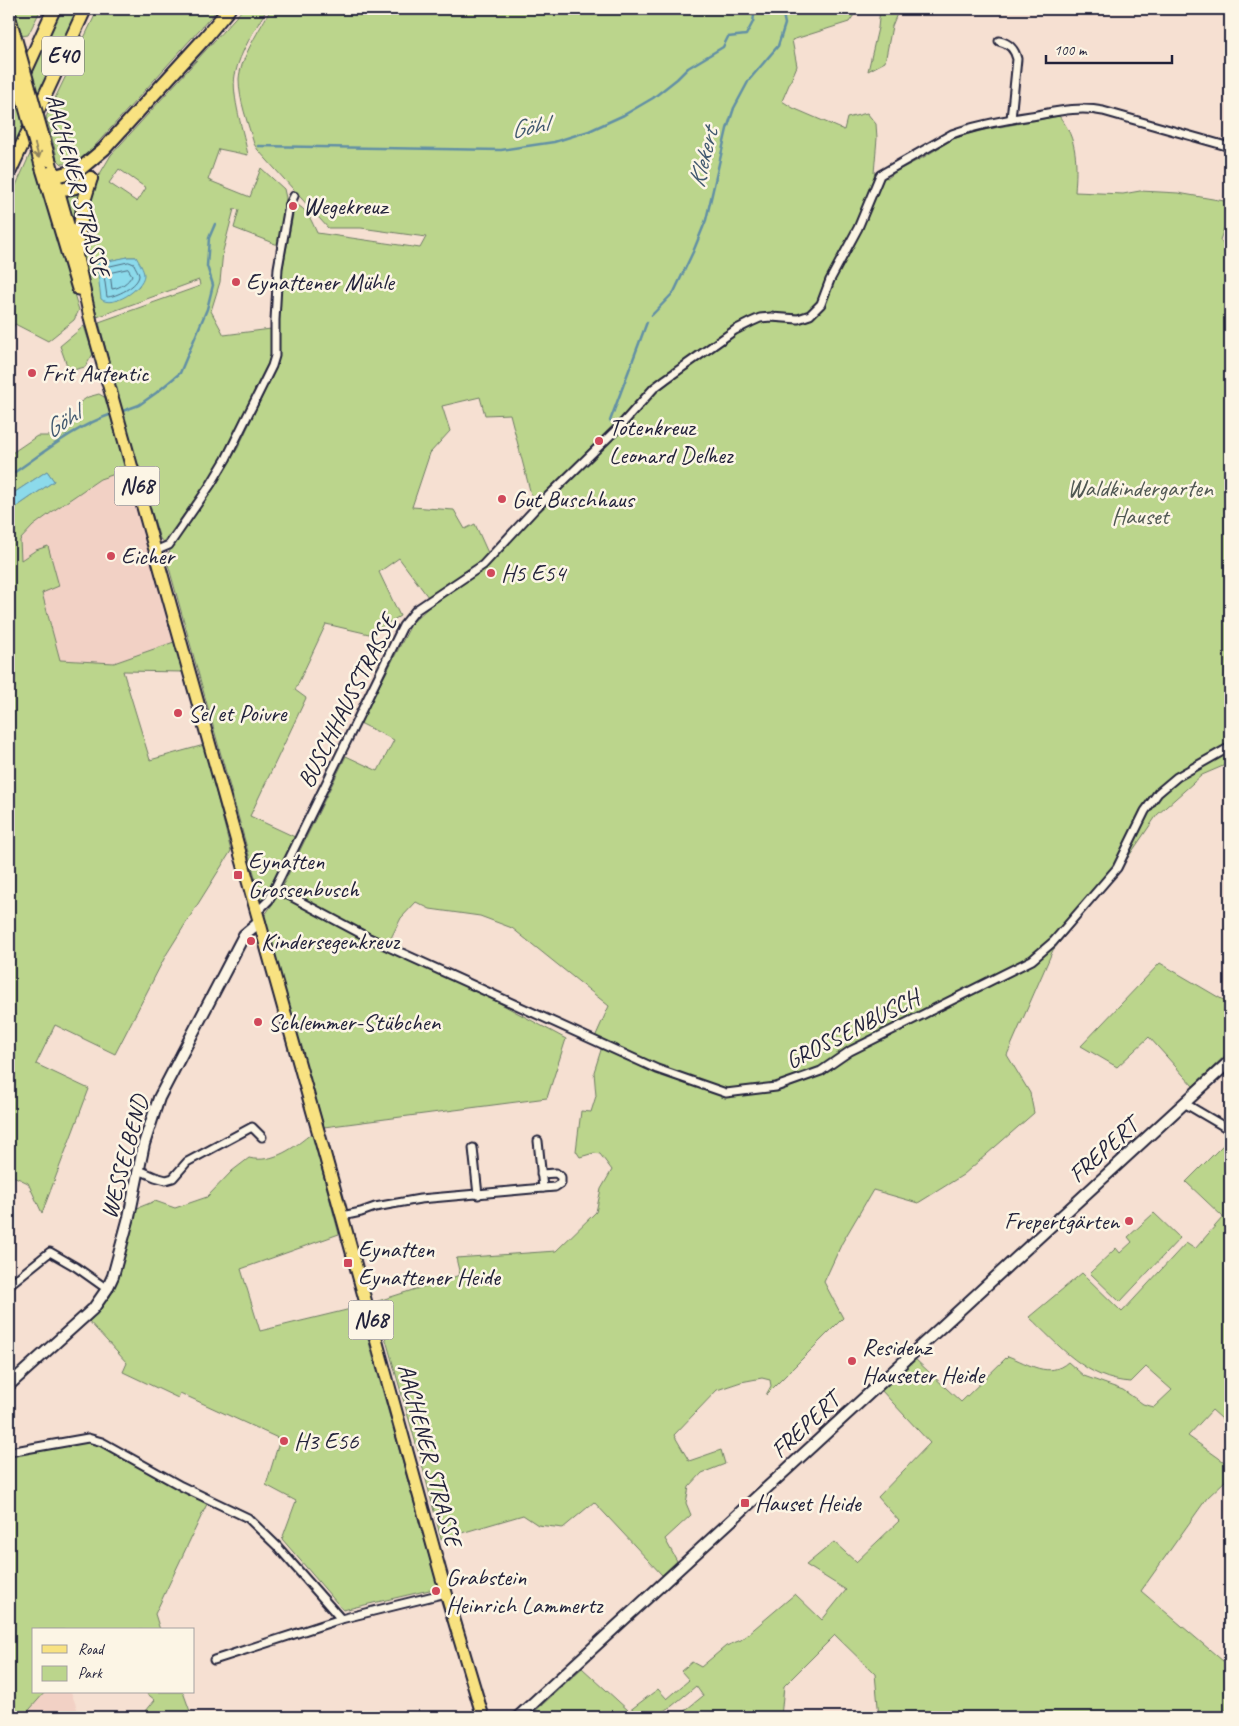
<svg xmlns="http://www.w3.org/2000/svg" width="1239" height="1726" font-family="Caveat,sans-serif">
<rect width="100%" height="100%" fill="#f6e0d2"/>
<filter id="ink" filterUnits="userSpaceOnUse"><feTurbulence type="fractalNoise" baseFrequency=".02" numOctaves="2"/><feDisplacementMap in="SourceGraphic" scale="10" xChannelSelector="R" yChannelSelector="G"/><feConvolveMatrix kernelMatrix="1 2 1 2 8 2 1 2 1" color-interpolation-filters="sRGB"/></filter>
<g filter="url(#ink)">
<!-- built -->
<g fill="#f2d1c5">
<polygon points="127,470 174,642 114,663 60,660 42,593 48,547 36,550 21,560 20,540 33,526 56,509 100,479"/>
<polygon points="45,1692 71,1692 78,1711 86,1717 23,1717"/>
</g>
<!-- green -->
<g fill="#bbd58c" stroke="#6e7c64" fill-rule="evenodd">
<polygon points="14,9 41,9 28,35 22,36"/>
<polygon points="59,9 73,9 75,19 9,159 9,118"/>
<polygon points="98,9 218,9 84,158 73,163 62,164 56,158 56,153 46,117"/>
<path d="M243,9H267C255,30 240,51 235,75C231,95 244,134 248,155L219,149L208,180L250,197L261,168L284,189L286,198L278,245L234,228L239,210L234,209L223,251L220,282L211,311L224,335L271,329L272,357L263,380L216,470L164,542L160,539L123,419L99,322L200,286L199,280L97,317L84,259L83,226L94,184L111,155ZM119,169L146,188L137,202L109,183ZM128,257H136L139,286L130,293L117,300L98,264Z"/>
<path d="M271,9H858L849,22L792,40L797,66L782,101L793,108L844,130L847,118L867,113L876,124L877,138L874,173L888,178L897,171L924,157L953,139L978,131L1059,116C1078,139 1077,164 1075,192L1123,194L1140,191L1160,192L1178,193L1230,202V212L1220,240L1227,250L1230,251V763L1202,775L1157,815L1116,875L1053,950L1007,1055L1030,1093L1034,1113L963,1175L918,1203L873,1190L842,1243L824,1282L843,1318L766,1395L771,1386L770,1380L762,1378L741,1382L717,1390L674,1435L689,1461L721,1450L725,1464L702,1473L689,1487L686,1503L691,1515L665,1539L677,1561L662,1575L594,1502L563,1528L538,1525L523,1515L441,1539L423,1468L375,1302L460,1275L456,1258L556,1251L596,1212L601,1189L612,1170L600,1154L594,1153L580,1157L576,1151L581,1111L591,1112L596,1096L594,1072L601,1050L596,1035L609,1006L512,928L480,916L430,909L416,902L401,918L389,942L284,892L283,885L346,756L378,771L394,740L360,723L412,623L431,605L484,568L608,440L604,436L595,443L534,506L510,414L485,415L480,397L442,406L450,431L430,453L412,507L454,510L465,529L475,524L488,553L477,564L428,597L399,558L379,572L400,616L369,634L326,624L295,690L306,698L250,816L297,838L262,902L166,557L238,448L278,363L279,288L295,204C307,208 312,222 317,233L420,248L426,237L361,228H328L258,150L254,144C248,123 239,101 239,79C240,59 261,27 271,9Z"/>
<polygon points="880,9 899,9 892,26 885,62 868,71 878,28"/>
<polygon points="31,152 43,194 79,310 74,320 48,341 15,324 12,330 9,329 9,201"/>
<polygon points="82,192 75,227 66,196"/>
<polygon points="84,326 93,354 85,367 69,371 60,346"/>
<polygon points="99,394 106,398 127,470 100,479 56,509 33,526 20,540 21,560 36,550 48,546 59,586 42,593 60,660 114,663 174,642 183,672 123,671 150,760 204,745 231,851 166,955 115,1054 55,1025 36,1064 89,1089 42,1213 28,1183 9,1174 9,512 54,481 47,471 9,496 9,455 37,436 49,436 77,417 79,403 88,397"/>
<polygon points="278,896 388,943 566,1039 547,1098 324,1127 263,918"/>
<polygon points="1160,963 1230,1004 1230,1051 1193,1086 1149,1037 1117,1067 1081,1046"/>
<path d="M312,1133L339,1234L241,1269L260,1331L359,1307L438,1588L343,1610L282,1539L296,1501L266,1485L280,1439L180,1393L178,1398L123,1372L127,1363L87,1319L110,1297L135,1209L155,1201L175,1208L207,1197L232,1171L249,1158C273,1164 295,1147 312,1133Z"/>
<path d="M1230,1138V1426L1212,1410L1188,1436L1230,1466V1483L1226,1480L1207,1498L1141,1591L1230,1667V1717H879L875,1674L835,1635L784,1686L781,1717H677L703,1696L696,1686L672,1706L652,1717H529L582,1668L629,1711L658,1689L667,1699L689,1680L681,1671L692,1662L701,1667L726,1646L741,1640L795,1594L822,1620L846,1590L806,1565L834,1542L856,1562L899,1521L878,1497L930,1443L881,1390L914,1358L961,1402L1008,1356C1029,1364 1049,1379 1068,1362L1084,1376L1123,1390L1143,1404L1154,1407L1172,1390L1146,1367L1131,1382C1086,1380 1059,1345 1029,1317L1082,1273L1122,1312L1186,1243L1195,1249L1223,1217L1186,1182Z"/>
<polygon points="1154,1213 1180,1238 1120,1302 1090,1273 1116,1248 1120,1253 1132,1242 1128,1237"/>
<polygon points="90,1441 207,1504 155,1614 160,1630 34,1630 34,1692 45,1692 23,1717 9,1717 9,1450"/>
<polygon points="145,1692 183,1692 191,1714 189,1717 141,1717 155,1700"/>
</g>
<!-- water -->
<g fill="#8cdaeb" stroke="#6290a5">
<path d="M128,257H136C139,262 144,270 144,275C143,289 112,309 101,299L97,266L98,263Z"/>
<polygon points="47,471 54,481 9,512 9,496"/>
</g>
<g fill="none" stroke-linecap="round" stroke-linejoin="round">
<!-- shore -->
<g stroke="#4c6c81" stroke-width="1">
<path d="M129,262L134,264C135,267 138,271 139,275C139,286 115,297 107,297L103,268Z"/>
<path d="M128,269L132,275C129,282 120,288 112,289L110,273Z"/>
</g>
<!-- stream -->
<g stroke="#6290a5" stroke-width="2.5">
<polyline points="258,146 501,150 554,142 589,131 624,115 653,98 677,79 688,68 723,47 728,37 746,35 753,22 755,9"/>
<polyline points="652,315 674,292 693,252 706,220 727,129 734,108 749,80 778,46 785,24 782,9"/>
<polyline points="120,412 139,405 156,393 180,373 207,309 213,285 207,266 209,238 215,224"/>
<polyline points="610,421 647,322"/>
<path d="M9,476C42,454 74,427 112,414"/>
</g>
<defs>
<g id="street">
<path d="M999,41C1009,43 1015,50 1017,59L1011,119"/>
<polyline points="155,551 169,545 211,484 226,459 272,366 275,356 275,320 278,268 289,206 294,196"/>
<polyline points="275,888 369,938 657,1069 726,1093 776,1087 821,1071 850,1051 1032,960 1053,942 1117,868 1145,811 1158,793 1177,777 1230,747"/>
<path d="M256,909L261,908L269,900L403,626L416,610L483,565L534,510L622,424L654,388L666,379L735,330L751,322L760,318L771,317L798,319L810,315L821,304L830,280L858,228L880,175L952,134C977,125 1004,120 1031,116C1055,112 1078,106 1103,111L1230,147"/>
<polyline points="1184,1103 1230,1130"/>
<polyline points="473,1148 478,1195"/>
<polyline points="139,1170 155,1177 166,1180 173,1178 187,1162 252,1127 262,1137"/>
<polyline points="541,1174 556,1173 561,1177 561,1183 555,1187 543,1188"/>
<polyline points="342,1216 361,1212 375,1207 420,1199 543,1188 538,1141"/>
<polyline points="9,1285 50,1252 76,1267 107,1289"/>
<polyline points="9,1452 88,1438 102,1442 181,1486 248,1518 277,1546 341,1619"/>
<polyline points="214,1660 341,1619 446,1593"/>
</g>
<g id="secondary">
<polyline points="9,1385 93,1309 107,1289 113,1276 129,1217 144,1144 159,1098 244,935 256,925 260,923"/>
<path d="M518,1717C756,1499 992,1279 1230,1061"/>
</g>
<g id="primary">
<polyline points="9,15 18,47"/>
<polyline points="50,161 76,253 91,322 342,1216 446,1593 483,1717"/>
<polyline points="42,169 78,289"/>
</g>
<g id="highway">
<polyline points="9,107 54,9"/>
<polyline points="9,173 85,9"/>
<path d="M91,178C75,190 66,191 47,185L55,176L79,170L104,149L204,39L229,9"/>
<polyline points="76,253 84,201 91,178"/>
</g>
</defs>
<!-- street casing -->
<use href="#street" stroke="#22223b" stroke-width="11"/>
<!-- secondary casing -->
<use href="#secondary" stroke="#22223b" stroke-width="14"/>
<!-- primary casing -->
<use href="#primary" stroke="#22223b" stroke-width="15"/>
<!-- highway casing -->
<use href="#highway" stroke="#22223b" stroke-width="16"/>
<!-- street -->
<use href="#street" stroke="#fcf5e5" stroke-width="7"/>
<!-- secondary -->
<use href="#secondary" stroke="#fcf5e5" stroke-width="10"/>
<!-- primary -->
<use href="#primary" stroke="#f8e281" stroke-width="11"/>
<!-- highway -->
<use href="#highway" stroke="#f8e281" stroke-width="12"/>
<defs>
<g id="primary-bridge">
<polyline points="18,47 50,161"/>
<polyline points="10,53 42,169"/>
</g>
</defs>
<!-- primary-bridge casing -->
<use href="#primary-bridge" stroke="#22223b" stroke-width="15" stroke-linecap="butt"/>
<!-- primary-bridge -->
<use href="#primary-bridge" stroke="#f8e281" stroke-width="11"/>
</g>
<!-- one-way arrows -->
<defs><path id="oneway-shaft" d="M-6 0H5M1.5-3L5.5 0L1.5 3" fill="none" stroke-width="1.6" stroke-linecap="round" stroke-linejoin="round" transform="scale(1.25)"/></defs>
<use stroke="#8d825e" href="#oneway-shaft" transform="translate(37 151) rotate(74)"/>
</g>
<!-- markers -->
<g fill="#d1495b" stroke="#fcf5e5" stroke-width="2">
<circle cx="293" cy="206" r="5"/>
<circle cx="236" cy="282" r="5"/>
<circle cx="32" cy="373" r="5"/>
<circle cx="599" cy="441" r="5"/>
<circle cx="502" cy="499" r="5"/>
<circle cx="111" cy="556" r="5"/>
<circle cx="491" cy="573" r="5"/>
<circle cx="178" cy="713" r="5"/>
<rect x="233" y="870" width="10" height="10" rx="2.5"/>
<circle cx="251" cy="941" r="5"/>
<circle cx="258" cy="1022" r="5"/>
<circle cx="1129" cy="1221" r="5"/>
<rect x="343" y="1258" width="10" height="10" rx="2.5"/>
<circle cx="852" cy="1361" r="5"/>
<circle cx="284" cy="1441" r="5"/>
<rect x="740" y="1498" width="10" height="10" rx="2.5"/>
<circle cx="436" cy="1591" r="5"/>
</g>
<g text-anchor="middle" dominant-baseline="central" stroke-width="5" stroke-linejoin="round" paint-order="stroke">
<!-- shield labels -->
<g fill="#fcf5e5" stroke="#63616e" stroke-width="1">
<rect x="42" y="36.5" width="42" height="39" rx="4"/>
<rect x="114.5" y="466.5" width="45" height="39" rx="4"/>
<rect x="348.5" y="1300.5" width="45" height="39" rx="4"/>
</g>
<g font-size="22" font-weight="bold" fill="#22223b">
<text x="63" y="56">E40</text>
<text x="137" y="486">N68</text>
<text x="371" y="1320">N68</text>
</g>
<!-- street labels -->
<g font-size="24" fill="#22223b" stroke="#fcf5e5">
<text transform="translate(78 185) rotate(75)">AACHENER STRASSE</text>
<text transform="translate(347 701) rotate(-63)">BUSCHHAUSSTRASSE</text>
<text transform="translate(852 1029) rotate(-27)">GROSSENBUSCH</text>
<text transform="translate(1103 1150) rotate(-42)">FREPERT</text>
<text transform="translate(124 1157) rotate(-75)">WESSELBEND</text>
<text transform="translate(805 1425) rotate(-43)">FREPERT</text>
<text transform="translate(430 1455) rotate(75)">AACHENER STRASSE</text>
</g>
<!-- poi labels -->
<g font-size="24" fill="#22223b" stroke="#fcf5e5" text-anchor="start">
<text x="303" y="206">Wegekreuz</text>
<text x="246" y="282">Eynattener Mühle</text>
<text x="42" y="373">Frit Autentic</text>
<text x="609" y="427">Totenkreuz<tspan x="609" dy="28">Leonard Delhez</tspan></text>
<text x="512" y="499">Gut Buschhaus</text>
<text x="121" y="556">Eicher</text>
<text x="501" y="573">H5 E54</text>
<text x="188" y="713">Sel et Poivre</text>
<text x="248" y="861">Eynatten<tspan x="248" dy="28">Grossenbusch</tspan></text>
<text x="261" y="941">Kindersegenkreuz</text>
<text x="268" y="1022">Schlemmer-Stübchen</text>
<text x="1119" y="1221" text-anchor="end">Frepertgärten</text>
<text x="358" y="1249">Eynatten<tspan x="358" dy="28">Eynattener Heide</tspan></text>
<text x="862" y="1347">Residenz<tspan x="862" dy="28">Hauseter Heide</tspan></text>
<text x="294" y="1441">H3 E56</text>
<text x="755" y="1503">Hauset Heide</text>
<text x="446" y="1577">Grabstein<tspan x="446" dy="28">Heinrich Lammertz</tspan></text>
</g>
<!-- park labels -->
<g font-size="24" fill="#505853" stroke="#fcf5e5">
<text x="1140" y="488">Waldkindergarten<tspan x="1140" dy="28">Hauset</tspan></text>
</g>
<!-- water labels -->
<g font-size="25" font-style="italic" fill="#425970" stroke="#fcf5e5">
<text transform="translate(529 127) rotate(-10)">Göhl</text>
<text transform="translate(703 158) rotate(-76)">Klekert</text>
<text transform="translate(62 422) rotate(-32)">Göhl</text>
</g>
</g>
<!-- margin -->
<rect width="1239" height="1726" fill="none" stroke="#fcf5e5" stroke-width="30"/>
<rect x="15" y="15" width="1209" height="1696" fill="none" stroke="#22223b" stroke-width="2" filter="url(#ink)"/>
<!-- legend -->
<rect x="32" y="1628" width="162" height="65" fill="#fcf5e5" stroke="#a5a1a1"/>
<rect x="42" y="1645" width="25" height="8" fill="#f8e281" stroke="#a5a1a1"/>
<text x="78" y="1654" font-size="15" fill="#22223b">Road</text>
<rect x="42" y="1666" width="25" height="15" fill="#bbd58c" stroke="#a5a1a1"/>
<text x="78" y="1678" font-size="15" fill="#22223b">Park</text>
<!-- scale -->
<path d="M1046 55v8h126v-8" fill="none" stroke="#22223b" stroke-width="2.5"/>
<text x="1054" y="55" font-size="15" fill="#22223b" stroke="#fcf5e5" stroke-width="4" paint-order="stroke">100 m</text>
</svg>
